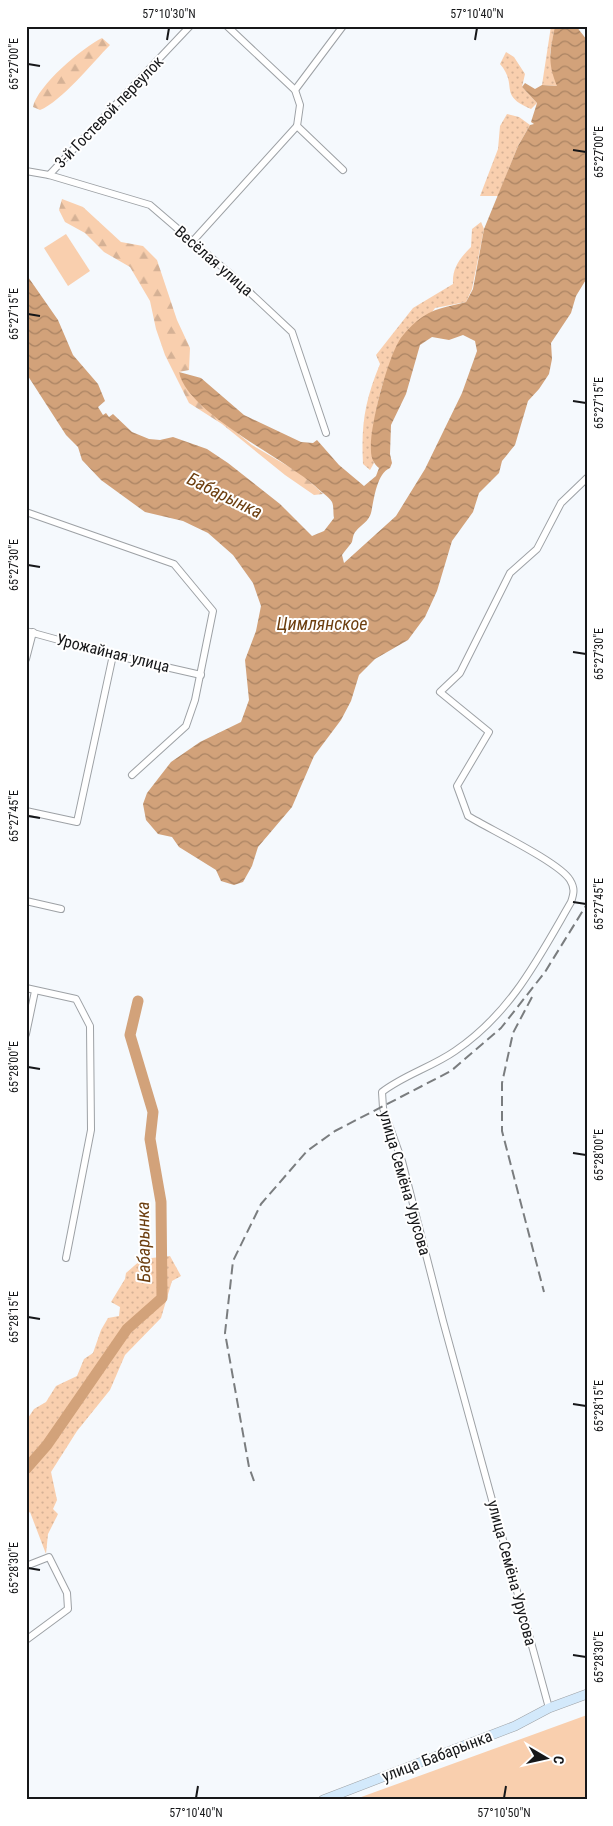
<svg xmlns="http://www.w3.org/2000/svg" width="613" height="1826" font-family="'Roboto Condensed',sans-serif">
<defs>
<pattern id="grass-dots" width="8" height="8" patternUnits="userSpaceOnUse" patternTransform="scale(1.25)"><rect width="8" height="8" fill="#f9cfae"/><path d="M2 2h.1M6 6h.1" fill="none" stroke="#d5b195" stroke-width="1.8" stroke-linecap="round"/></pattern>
<pattern id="forest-firs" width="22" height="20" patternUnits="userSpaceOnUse" patternTransform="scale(1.25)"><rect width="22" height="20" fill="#f9cfae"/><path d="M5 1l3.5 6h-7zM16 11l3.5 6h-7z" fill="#d5b195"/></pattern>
<pattern id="water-waves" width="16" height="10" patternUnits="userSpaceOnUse" patternTransform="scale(1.25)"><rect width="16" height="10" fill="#d2a27a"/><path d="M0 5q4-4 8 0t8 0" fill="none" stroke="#a98363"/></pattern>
</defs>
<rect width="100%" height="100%" fill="#f5f9fd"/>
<!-- grass -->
<g fill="url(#grass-dots)">
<polygon points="551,26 555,26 550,53 558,86 542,85"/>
<path d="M506,52L514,57L525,74L522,87L537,103L531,109C497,95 519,86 500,64Z"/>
<polygon points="507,114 519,117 530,125 518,146 498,196 480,196 498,149 500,126"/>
<path d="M481,222L484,229L472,289L466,302L435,308C420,329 403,348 389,370C378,387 369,444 374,463L370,470L363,464C361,424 365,400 380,364L376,355L413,308L453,284C452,268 460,258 471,247L472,229Z"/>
<polygon points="170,1256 181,1276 172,1281 161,1318 125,1355 110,1390 77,1431 51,1472 57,1500 53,1509 58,1514 48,1534 46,1554 30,1512 26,1515 26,1421 34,1409 46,1402 56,1386 77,1376 84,1359 93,1353 101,1330 108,1318 119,1316 120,1307 111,1302 125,1279 126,1273 142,1259"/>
</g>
<!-- forest -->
<g fill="url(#forest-firs)">
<path d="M102,38L110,45C93,62 61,102 40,110L33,107C37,86 83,47 102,38Z"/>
<polygon points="62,199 83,207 121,242 143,246 157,260 177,320 190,348 189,370 179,372 198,401 252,445 303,475 323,494 314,495 285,475 222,424 189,403 165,355 156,329 150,301 130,267 104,252 85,233 65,222 59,210"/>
</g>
<!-- green -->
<g fill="#f9cfae">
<polygon points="66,234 90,271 68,286 44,248"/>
<polygon points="587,1715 587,1800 353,1800"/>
</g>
<!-- water -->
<path fill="url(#water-waves)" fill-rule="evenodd" d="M555,26H576L587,40V278L576,296L571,313L551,343L552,359L549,374L539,389L528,401L515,445L502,461L499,473L479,493L473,512L452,541L437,591L425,617L408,640L375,659L359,675L351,701L341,720L314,756L292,807L258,847L252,866L243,882L234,885L221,881L216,870L179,847L172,837L158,834L146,820L143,804L147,793L171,762L200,742L241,722L249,700L245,660L256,631L261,606L253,583L233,555L208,533L183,521L145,512L101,480L82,460L78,447L66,435L26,373V274L58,320L73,355L98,384L105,401L98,407L103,415L106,413L109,417L113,414L132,432L149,439L160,440L173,437L207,449L228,463L280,504L312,536L324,531L334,518C333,514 334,506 332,502C329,497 320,491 315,486C284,458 187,413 179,372L201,378L244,415L301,442L313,443L317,440L339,465L364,486L376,476L379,468C374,464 371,458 371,451C369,428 387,361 399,341C403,334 411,326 417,321C432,308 448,307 466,302L473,289L484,229L518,146L530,125L534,124L531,122L537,103L522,87L525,83L535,89L542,85L557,86C547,62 550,52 555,26ZM463,335L475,341L477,351L462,393L425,469L396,516L344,563L342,555C345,551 349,546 352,542C353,538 353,534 356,531C361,525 369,521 371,513C374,501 376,474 390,468L392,463L390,454L391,425L406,394L420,345L432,337L449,340Z"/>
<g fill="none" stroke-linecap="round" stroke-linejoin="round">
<!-- river -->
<polyline stroke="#d2a27a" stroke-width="11" points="26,1469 47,1445 127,1329 162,1298 161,1202 150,1139 153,1112 130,1035 138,1001"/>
<defs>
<g id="street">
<polyline points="227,26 295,90 300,105 297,126 343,170"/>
<polyline points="295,90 343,26"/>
<polyline points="26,171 49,175 150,205 228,272 292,332 326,433"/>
<polyline points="49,175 190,26"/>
<polyline points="192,242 297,126"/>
<polyline points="26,512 174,564 213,611 195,700 186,726 132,775"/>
<polyline points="26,631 113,655 201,675"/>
<polyline points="26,659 33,632"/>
<polyline points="26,811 77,822 113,655"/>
<polyline points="26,901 61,909"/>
<polyline points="26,988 76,999 90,1026 91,1130 66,1258"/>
<polyline points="26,1034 35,991"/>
<polyline points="26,1566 49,1557 67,1593 68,1609 26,1640"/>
<path d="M549,1708L443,1321L402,1161L383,1108L382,1092C404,1075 432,1067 455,1051C511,1013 538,959 571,902C574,893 575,888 570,880C559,862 489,829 468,816L457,786L489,732L440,692L460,673L510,573L537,549L561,503L587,478"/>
</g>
<polyline id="secondary" points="323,1800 515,1726 549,1708 587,1694"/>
</defs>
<!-- street casing -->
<use href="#street" stroke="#9da1a5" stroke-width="8"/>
<!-- secondary casing -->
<use href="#secondary" stroke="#9da1a5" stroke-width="10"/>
<!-- street -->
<use href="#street" stroke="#fff" stroke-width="6"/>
<!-- secondary -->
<use href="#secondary" stroke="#d3e9fb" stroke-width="9"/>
<!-- rail -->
<g stroke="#7a7d7f" stroke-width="2" stroke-dasharray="10 5" stroke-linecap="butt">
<polyline points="532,997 513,1033 502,1083 502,1131 544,1292"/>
<polyline points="254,1481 249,1467 225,1333 233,1261 261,1204 307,1151 335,1131 451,1071 501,1028 545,972 587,904"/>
</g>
</g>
<!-- ticks -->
<path fill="none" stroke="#161719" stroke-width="2" d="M167,40L169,28M475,40L477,28M28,64L40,66M573,150L586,152M28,314L40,316M573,401L586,403M28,565L40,567M573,652L586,654M28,816L40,818M573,902L586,904M28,1067L40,1069M573,1153L586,1155M28,1317L40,1319M573,1404L586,1406M28,1568L40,1570M573,1655L586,1657M196,1798L198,1786M504,1798L506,1786"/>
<g text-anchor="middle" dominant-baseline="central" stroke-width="4" stroke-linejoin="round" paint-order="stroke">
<!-- street labels -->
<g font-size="16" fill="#161719" stroke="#fff">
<text transform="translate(109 112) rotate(-46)">3-й Гостевой переулок</text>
<text transform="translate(214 261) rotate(41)">Весёлая улица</text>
<text transform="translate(113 653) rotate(14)">Урожайная улица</text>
<text transform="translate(405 1183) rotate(74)">улица Семёна Урусова</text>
<text transform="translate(512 1573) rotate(75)">улица Семёна Урусова</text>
<text transform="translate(437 1756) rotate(-21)">улица Бабарынка</text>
</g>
<!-- water labels -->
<g font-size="18" font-style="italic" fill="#6c3e0f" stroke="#fff">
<text transform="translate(225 495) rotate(26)">Бабарынка</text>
<text x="322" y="623">Цимлянское</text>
<text transform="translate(143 1242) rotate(-91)">Бабарынка</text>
</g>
</g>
<!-- border -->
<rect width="613" height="1826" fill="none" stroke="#ffffff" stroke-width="55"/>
<!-- north arrow -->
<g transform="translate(546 1758) rotate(99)" stroke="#ffffff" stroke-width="4" paint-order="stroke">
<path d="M0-4L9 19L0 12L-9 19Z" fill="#161719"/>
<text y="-8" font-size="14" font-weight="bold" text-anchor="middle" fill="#161719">С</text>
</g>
<rect x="28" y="28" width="558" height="1770" fill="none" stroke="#161719" stroke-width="2"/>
<g font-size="12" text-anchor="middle" fill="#161719">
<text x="169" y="18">57°10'30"N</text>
<text x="477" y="18">57°10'40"N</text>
<text transform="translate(14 64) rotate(-90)" y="4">65°27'00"E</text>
<text transform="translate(599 152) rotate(-90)" y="4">65°27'00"E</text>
<text transform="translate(14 314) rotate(-90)" y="4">65°27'15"E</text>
<text transform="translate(599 403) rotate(-90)" y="4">65°27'15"E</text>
<text transform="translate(14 565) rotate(-90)" y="4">65°27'30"E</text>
<text transform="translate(599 654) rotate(-90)" y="4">65°27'30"E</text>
<text transform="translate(14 816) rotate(-90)" y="4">65°27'45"E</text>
<text transform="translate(599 904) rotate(-90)" y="4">65°27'45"E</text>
<text transform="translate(14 1067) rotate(-90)" y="4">65°28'00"E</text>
<text transform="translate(599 1155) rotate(-90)" y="4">65°28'00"E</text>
<text transform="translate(14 1317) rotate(-90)" y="4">65°28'15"E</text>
<text transform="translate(599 1406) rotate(-90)" y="4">65°28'15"E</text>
<text transform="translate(14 1568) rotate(-90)" y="4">65°28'30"E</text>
<text transform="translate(599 1657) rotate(-90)" y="4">65°28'30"E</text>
<text x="196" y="1817">57°10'40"N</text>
<text x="504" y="1817">57°10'50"N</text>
</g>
</svg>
